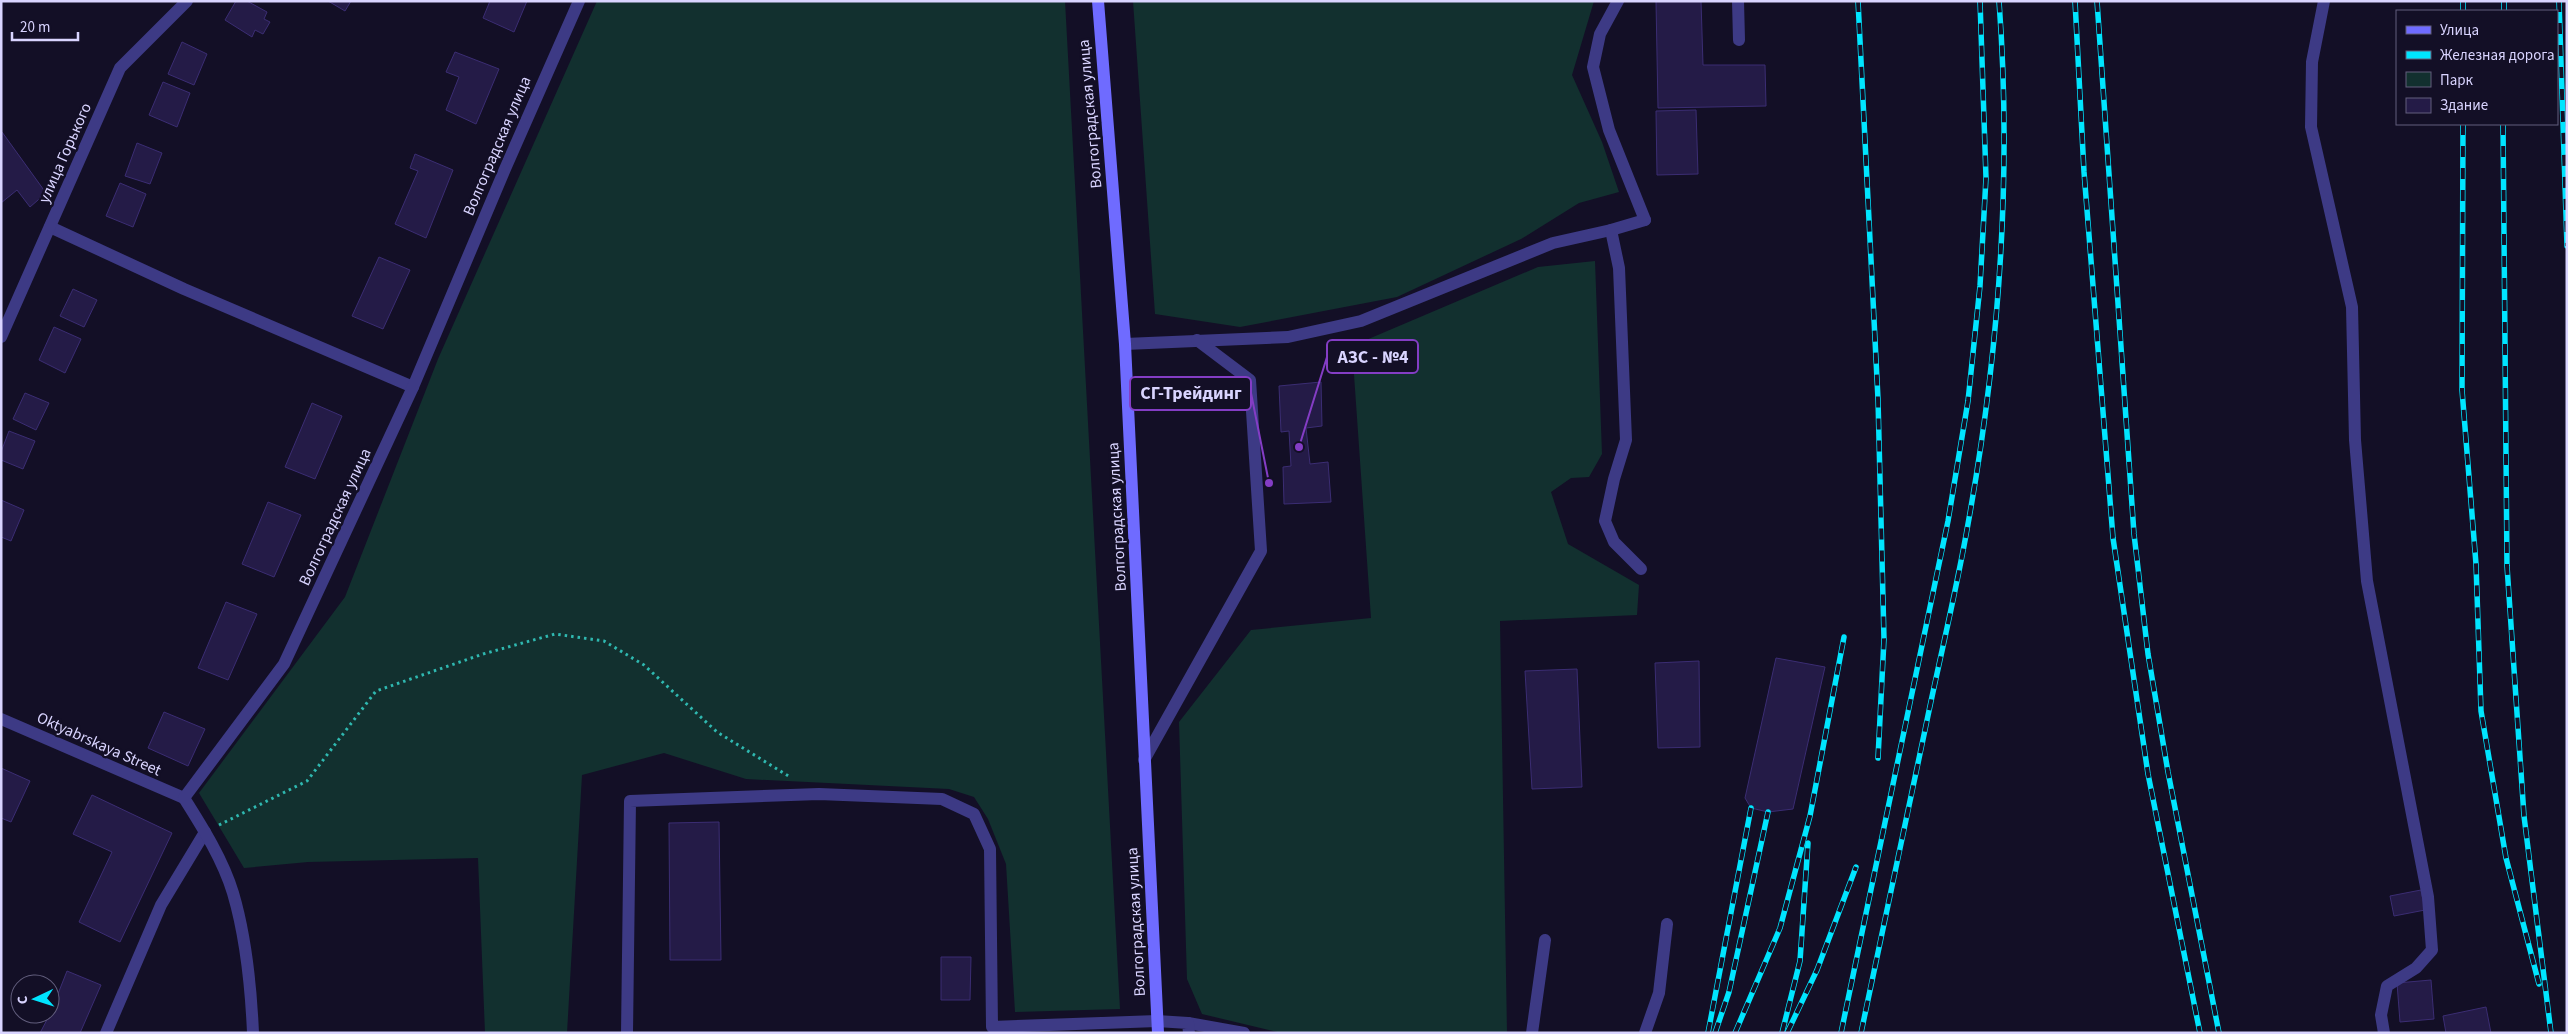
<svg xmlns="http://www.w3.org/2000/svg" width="2568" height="1034" font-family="'Source Sans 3',sans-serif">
<rect width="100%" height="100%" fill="#130f26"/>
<!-- green -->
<g fill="#12302f">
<polygon points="597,1 1065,1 1120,1009 1015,1012 1006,864 988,819 974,797 949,789 746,779 664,753 582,775 567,1033 485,1033 478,858 308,862 244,868 199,793 345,597 438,359"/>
<polygon points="1133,1 1594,1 1572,75 1602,142 1619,192 1579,203 1521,239 1397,297 1240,327 1155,314"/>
<polygon points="1595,261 1602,454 1589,477 1571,478 1551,492 1568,544 1639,585 1637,615 1500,621 1507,1033 1281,1033 1202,1014 1187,979 1179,722 1251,630 1371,618 1352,346 1538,267"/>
</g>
<!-- building -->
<g fill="#241b47" stroke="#3b2d73">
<polygon points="236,1 247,1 267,12 264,19 270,22 263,34 255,30 252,37 225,20"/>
<polygon points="328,1 351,1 345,11"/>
<polygon points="490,1 527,1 514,32 483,18"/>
<polygon points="1656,1 1701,1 1703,65 1765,65 1766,106 1658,108"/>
<polygon points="182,42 207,54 194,85 168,74"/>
<polygon points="455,52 499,69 476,124 446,110 459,77 446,72"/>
<polygon points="163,82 190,93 177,127 149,115"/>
<polygon points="1696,110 1698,174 1657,175 1656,111"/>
<polygon points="2,132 46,193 30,207 17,190 1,203"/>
<polygon points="137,143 162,153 150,184 125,176"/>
<polygon points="415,154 453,170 426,238 395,224 418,171 410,168"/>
<polygon points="120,183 146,194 133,227 106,216"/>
<polygon points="379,257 410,270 383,329 352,316"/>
<polygon points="73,289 97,300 84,327 60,316"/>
<polygon points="54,327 81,339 65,373 39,360"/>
<polygon points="1321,382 1322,426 1306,428 1310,464 1328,462 1331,502 1284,504 1283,467 1291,466 1289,431 1281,432 1279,386"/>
<polygon points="25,393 49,403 36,430 13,419"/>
<polygon points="312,403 342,416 315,479 285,467"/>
<polygon points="9,431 35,441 23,469 1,460 1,452"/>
<polygon points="1,500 24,510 11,541 1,537"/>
<polygon points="268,502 301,515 274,577 242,564"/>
<polygon points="226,602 257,614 228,680 198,668"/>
<polygon points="1776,658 1825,667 1793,809 1768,812 1751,808 1745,798"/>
<polygon points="1699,661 1700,747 1658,748 1655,663"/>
<polygon points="1577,669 1582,787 1532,789 1525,671"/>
<polygon points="164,712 205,729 188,766 148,748"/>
<polygon points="1,768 30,781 11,822 1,818"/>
<polygon points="92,795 172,833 120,942 79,922 112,852 73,834"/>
<polygon points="719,822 721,960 670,960 669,823"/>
<polygon points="2421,890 2425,910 2394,916 2390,896"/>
<polygon points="941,957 971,957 970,1000 941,1000"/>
<polygon points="67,971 101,985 80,1033 40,1033 50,1014"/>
<polygon points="2431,980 2434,1019 2400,1022 2397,983"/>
<polygon points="2486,1007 2491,1033 2446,1033 2443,1016"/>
</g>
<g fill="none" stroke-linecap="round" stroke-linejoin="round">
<!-- path -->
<polyline stroke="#2fb8b0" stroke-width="3" stroke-dasharray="2.5 4" stroke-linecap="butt" points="219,825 307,781 376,691 483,654 555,634 604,641 644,665 717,732 790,777"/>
<!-- service -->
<g stroke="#3d3a85" stroke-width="12">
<polyline points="2324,1 2312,62 2311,127 2352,307 2355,440 2367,581 2428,897 2432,950 2416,968 2387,986 2381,1015 2384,1033"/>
<polyline points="50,227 184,289 413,387"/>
<polyline points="1125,344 1288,337 1361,321 1553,243 1611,230"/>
<polyline points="1641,569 1614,542 1605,521 1614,479 1626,440 1619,268 1611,230 1645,220"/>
<polyline points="1144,760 1261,551 1250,380 1197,340"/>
<polyline points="1188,1023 1244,1033"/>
<polyline points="627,1033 630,801 819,794 942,799 974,814 990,849 992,1027 1157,1021 1188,1023 1189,1033"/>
<polyline points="1532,1033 1545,940"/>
<polyline points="1645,1033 1659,993 1667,924"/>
</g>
<!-- minor -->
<g stroke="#3d3a85" stroke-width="12">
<polyline points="1618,1 1600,34 1593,67 1609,130 1645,220"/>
<polyline points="1738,1 1739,40"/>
<polyline points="1,337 120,68 187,1"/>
<polyline points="1,719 184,798"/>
<polyline points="106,1033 161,905 205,832"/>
<path d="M253,1033C251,987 246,937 233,893C223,860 203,828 184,798L284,664L413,387L505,169L579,1"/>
</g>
<!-- secondary -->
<polyline stroke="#6f6bff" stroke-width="12" points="1098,1 1125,344 1158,1033"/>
<defs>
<g id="rail">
<polyline points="1858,1 1878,399 1884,639 1878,758"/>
<polyline points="2075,1 2084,172 2113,538 2148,774 2200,1033"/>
<polyline points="2097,1 2134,534 2148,654 2168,772 2219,1033"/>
<polyline points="2559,1 2567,246"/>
<polyline points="2463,11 2463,1"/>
<polyline points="2504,11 2504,1"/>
<polyline points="2463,124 2462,390 2476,564 2481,711 2506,858 2539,984"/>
<polyline points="2503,124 2507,566 2524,816 2551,1033"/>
<polyline points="1708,1033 1751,808"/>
<polyline points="1715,1033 1729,992 1768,812"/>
<polyline points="1735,1033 1780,928 1810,816 1844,637"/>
<polyline points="1782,1033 1800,961 1808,843"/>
<polyline points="1787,1033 1817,970 1856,867"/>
<polyline points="1841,1033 1948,521 1968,401 1980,286 1986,178 1980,1"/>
<path d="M1861,1033C1882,932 1904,831 1925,730C1939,661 1956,593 1968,524C1999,353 2012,175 1999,1"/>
</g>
</defs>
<!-- rail casing -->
<use href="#rail" stroke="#00e5ff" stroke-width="5.5"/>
<!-- rail -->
<use href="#rail" stroke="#130f26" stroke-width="4" stroke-dasharray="11" stroke-linecap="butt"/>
</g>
<g text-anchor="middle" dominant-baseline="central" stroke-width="5" stroke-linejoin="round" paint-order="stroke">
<!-- street labels -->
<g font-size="16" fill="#d9d4ff" stroke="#130f26">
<text transform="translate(1090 114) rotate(-95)">Волгоградская улица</text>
<text transform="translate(497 146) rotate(-67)">Волгоградская улица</text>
<text transform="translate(65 153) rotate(-66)">улица Горького</text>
<text transform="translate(335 517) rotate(-65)">Волгоградская улица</text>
<text transform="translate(1117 517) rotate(-93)">Волгоградская улица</text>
<text transform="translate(99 744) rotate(24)">Oktyabrskaya Street</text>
<text transform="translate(1136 922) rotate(-93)">Волгоградская улица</text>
</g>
</g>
<!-- callouts -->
<path fill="none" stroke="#843dc5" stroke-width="2" d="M1299 447L1327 357M1269 483L1251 393"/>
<g fill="#843dc5" stroke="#130f26" stroke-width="2">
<circle cx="1299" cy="447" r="5"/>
<circle cx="1269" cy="483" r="5"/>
</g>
<g fill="#130f26" stroke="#843dc5" stroke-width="2">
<rect x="1327" y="340" width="91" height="33" rx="5"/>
<rect x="1130" y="377" width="121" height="33" rx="5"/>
</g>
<g font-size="18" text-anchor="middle" font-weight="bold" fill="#d9d4ff">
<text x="1373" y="363">АЗС - №4</text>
<text x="1191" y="399">СГ-Трейдинг</text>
</g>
<!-- border -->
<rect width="2568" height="1034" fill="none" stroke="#d9d4ff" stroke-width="5"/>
<!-- legend -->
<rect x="2396" y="10" width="162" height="115" fill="#130f26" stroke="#625e7d"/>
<rect x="2406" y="26" width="25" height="8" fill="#6f6bff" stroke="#625e7d"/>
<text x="2440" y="35" font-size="15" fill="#d9d4ff">Улица</text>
<rect x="2406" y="51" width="25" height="8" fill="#00e5ff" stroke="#625e7d"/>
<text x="2440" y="60" font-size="15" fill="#d9d4ff">Железная дорога</text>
<rect x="2406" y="72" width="25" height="15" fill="#12302f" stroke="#625e7d"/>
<text x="2440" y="85" font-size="15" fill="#d9d4ff">Парк</text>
<rect x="2406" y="98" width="25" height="15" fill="#241b47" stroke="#625e7d"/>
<text x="2440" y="110" font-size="15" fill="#d9d4ff">Здание</text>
<!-- north arrow -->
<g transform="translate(35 999) rotate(266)"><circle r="24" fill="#130f26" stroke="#625e7d"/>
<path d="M0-4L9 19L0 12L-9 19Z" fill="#00e5ff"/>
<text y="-8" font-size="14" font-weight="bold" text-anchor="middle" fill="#d9d4ff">С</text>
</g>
<!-- scale -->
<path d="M12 32v8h66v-8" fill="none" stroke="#d9d4ff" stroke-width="2.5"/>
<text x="20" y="32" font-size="15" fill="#d9d4ff" stroke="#130f26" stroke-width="4" paint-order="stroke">20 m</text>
</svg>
